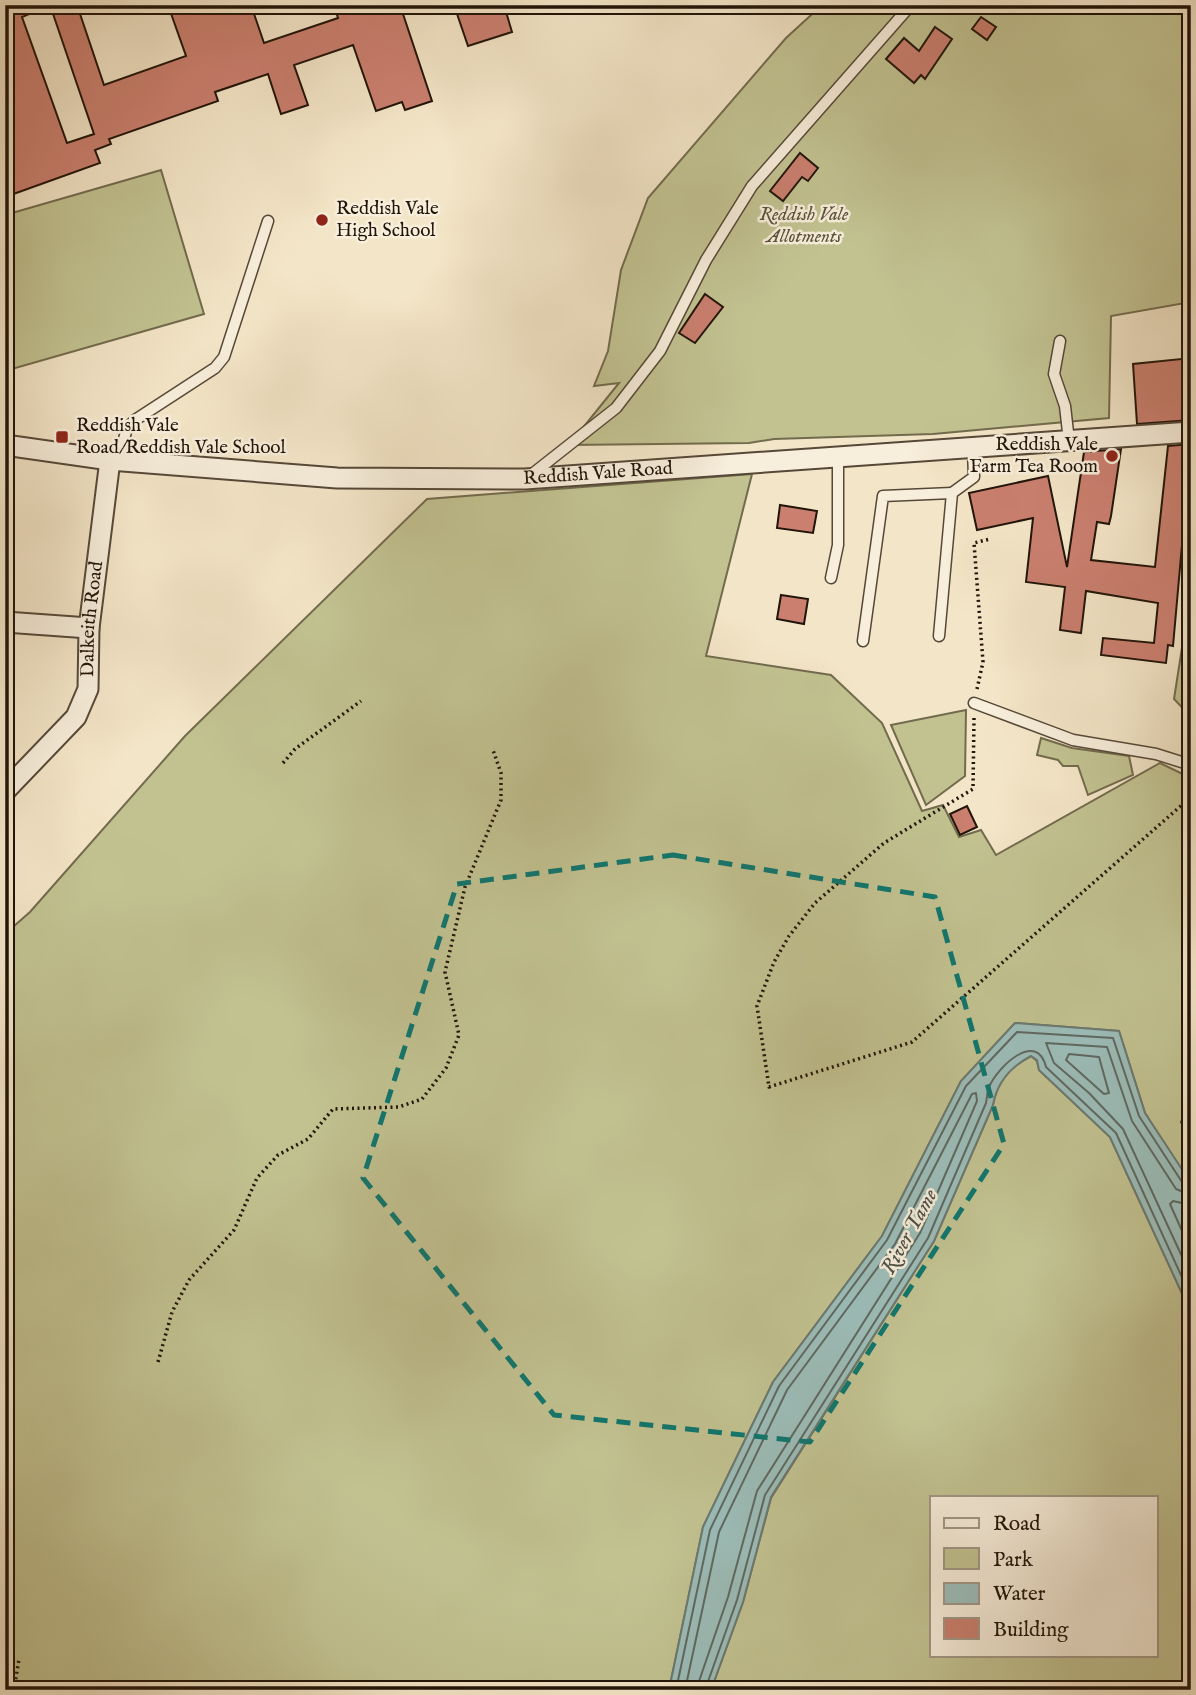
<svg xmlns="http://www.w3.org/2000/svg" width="1196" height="1695" font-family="'IM FELL English',serif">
<rect width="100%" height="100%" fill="#f3e5c7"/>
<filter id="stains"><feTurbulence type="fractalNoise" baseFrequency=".00286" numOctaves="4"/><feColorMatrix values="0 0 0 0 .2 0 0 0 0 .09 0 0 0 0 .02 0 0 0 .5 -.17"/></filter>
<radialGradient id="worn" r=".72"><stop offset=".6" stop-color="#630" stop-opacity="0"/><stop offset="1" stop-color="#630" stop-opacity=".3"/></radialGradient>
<!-- green -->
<g fill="#c2c291" stroke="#726b4d" stroke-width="2" fill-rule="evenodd">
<polygon points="822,5 1191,5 1191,302 1111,316 1109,418 933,434 774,439 749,443 569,445 619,383 594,386 608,351 621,270 648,198 786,38"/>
<polygon points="161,170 204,314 5,371 5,215"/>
<polygon points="752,474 706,656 831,675 882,723 922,811 943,805 959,837 981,830 996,855 1160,763 1191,778 1191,1188 1145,1113 1119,1031 1015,1023 961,1081 882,1236 773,1382 703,1527 669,1690 5,1690 5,934 30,912 185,736 427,499"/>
<polygon points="1191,590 1191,717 1174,699"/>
<polygon points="966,710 965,776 926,805 891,725"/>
<polygon points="1041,738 1072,748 1129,756 1133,775 1088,795 1078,766 1063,766 1058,760 1037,755"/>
<path d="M1031,1056L1037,1061L1039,1070L1110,1137L1191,1313V1690H711L743,1602L771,1498L934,1241L993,1105C997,1081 1010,1067 1031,1056ZM932,1497H1156V1655H932Z"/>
</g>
<!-- water -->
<path fill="#9cbeba" stroke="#6b7a73" stroke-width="2" d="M1015,1023L1119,1031L1145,1113L1191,1183V1313L1110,1137L1039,1070L1037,1060L1031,1056C1010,1067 997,1082 993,1105L934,1241L771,1497L743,1602L711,1690H669L703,1527L773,1382L882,1236L961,1081Z"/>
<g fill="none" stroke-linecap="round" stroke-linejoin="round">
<!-- shore -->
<g stroke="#5e6962" stroke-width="2">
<polygon points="1069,1054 1099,1057 1109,1093 1104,1094 1066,1060"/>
<polyline points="1191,1195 1176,1189 1132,1121 1107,1047 1046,1043 1054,1063 1089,1093 1123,1129 1191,1276"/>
<polyline points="1191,1205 1173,1201 1170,1204 1191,1251"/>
<polyline points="676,1690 710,1530 779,1386 887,1240 966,1086 1017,1032 1113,1038 1139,1116 1182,1182 1191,1186"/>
<polyline points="685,1690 719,1532 787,1390 895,1244 972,1094 976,1093 977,1101 920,1233 757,1491 728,1597 696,1690"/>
<path d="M705,1690L737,1600L765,1495L928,1238L986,1103C987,1098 987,1092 989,1087C998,1066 1037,1030 1046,1067L1116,1133L1191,1297"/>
</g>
</g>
<!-- building -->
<g fill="#ca7f6f" stroke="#211409" stroke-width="2">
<polygon points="5,5 50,5 22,17 67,143 94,134 50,5 77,5 104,85 186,56 168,5 251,5 264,43 338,18 334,5 400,5 432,101 405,110 402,102 376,111 353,45 294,65 308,105 281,114 268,74 215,92 218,101 109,139 111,144 95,150 100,163 5,197"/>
<polygon points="454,5 504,5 512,32 468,46"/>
<polygon points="981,17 996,27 987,40 972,29"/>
<polygon points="935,27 952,39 925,79 921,75 914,83 886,59 904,38 919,51"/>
<polygon points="800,153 818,168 808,181 802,177 783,201 770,191"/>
<polygon points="705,294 723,307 695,343 679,333"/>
<polygon points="1191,358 1191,420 1137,424 1133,364"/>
<polygon points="1191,444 1173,646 1168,645 1166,663 1101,655 1103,638 1154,643 1158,603 1086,591 1081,633 1060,630 1065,587 1026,582 1033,518 977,530 969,493 1048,476 1067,567 1084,452 1121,449 1111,516 1109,524 1097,522 1091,560 1155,567 1168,446"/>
<polygon points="780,505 817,511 813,533 777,528"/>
<polygon points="781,595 808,599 804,624 777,619"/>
<polygon points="967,806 977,827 960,835 950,814"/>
</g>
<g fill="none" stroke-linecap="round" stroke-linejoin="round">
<defs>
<g id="lane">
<polyline points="1060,341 1054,374 1065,406 1069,441"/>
<polyline points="118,461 127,428 135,420 215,368 224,357 268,221"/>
<polyline points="531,475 616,408 660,351 706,260 752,186 911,5"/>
<polyline points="831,578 838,545 838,459"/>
<polyline points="939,636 952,493 974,477 973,450"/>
<polyline points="863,641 883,496 952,493"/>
<polyline points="974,703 1073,740 1156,754 1191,765"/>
</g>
<g id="street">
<path id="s1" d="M5,445L110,460L337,478L525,479L1191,432"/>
<polyline points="5,622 89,628"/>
<path id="s2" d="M5,791L76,717L88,689L89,628L110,460"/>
</g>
</defs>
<!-- lane casing -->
<use href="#lane" stroke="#564838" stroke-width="13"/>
<!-- street casing -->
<use href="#street" stroke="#564838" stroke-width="23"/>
<!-- path -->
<g stroke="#211409" stroke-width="3.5" stroke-dasharray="2 3.5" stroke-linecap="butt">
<polyline points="977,689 983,662 974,543 990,539"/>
<polyline points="974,718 973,789 884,843 815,903 789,936 774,962 757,1006 769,1087 912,1042 1191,797"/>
<polyline points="283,763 295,749 361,701"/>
<polyline points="1191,1107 1182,1122 1191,1157"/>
<polyline points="158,1362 172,1312 189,1280 234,1230 257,1178 278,1155 308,1139 333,1109 399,1107 422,1099 446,1068 459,1035 445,972 465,887 501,800 501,773 493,750"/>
<polyline points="14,1690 19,1659"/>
</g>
<!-- lane -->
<use href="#lane" stroke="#f7eedb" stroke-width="10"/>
<!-- street -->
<use href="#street" stroke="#f7eedb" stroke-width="19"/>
</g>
<!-- marked area -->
<path fill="none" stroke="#0f766e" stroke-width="5" stroke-dasharray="14 9" stroke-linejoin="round" d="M673,855L935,897L1004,1144L810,1442L554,1415L363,1178L457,884Z"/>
<!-- markers -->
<g fill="#8f2418" stroke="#f7eedb" stroke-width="2.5">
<circle cx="322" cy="220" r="7"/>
<rect x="55" y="430" width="14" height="14" rx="3.5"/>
<circle cx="1112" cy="456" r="7"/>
</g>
<g text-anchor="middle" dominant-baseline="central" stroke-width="5" stroke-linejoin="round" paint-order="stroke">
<!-- poi labels -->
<g font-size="19" fill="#211409" stroke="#f7eedb" text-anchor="start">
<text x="336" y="209">Reddish Vale<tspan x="336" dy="22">High School</tspan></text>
<text x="76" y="426">Reddish Vale<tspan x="76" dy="22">Road/Reddish Vale School</tspan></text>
<text x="1098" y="445" text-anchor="end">Reddish Vale<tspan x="1098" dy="22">Farm Tea Room</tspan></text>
</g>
<!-- park labels -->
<g font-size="19" font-style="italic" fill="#595139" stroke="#f7eedb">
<text x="804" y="215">Reddish Vale<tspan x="804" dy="22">Allotments</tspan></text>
</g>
<!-- street labels -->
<g font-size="19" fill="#211409" stroke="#f7eedb">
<text stroke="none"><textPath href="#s1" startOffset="595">Reddish Vale Road</textPath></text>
<text stroke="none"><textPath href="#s2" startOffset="203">Dalkeith Road</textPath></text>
</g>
<!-- water labels -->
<g font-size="21" font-style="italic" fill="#4c5047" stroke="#f7eedb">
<text transform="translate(910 1232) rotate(-61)">River Tame</text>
</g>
</g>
<!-- margin -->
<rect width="1196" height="1695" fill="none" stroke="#f3e5c7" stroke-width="28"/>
<rect x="7" y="7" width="1182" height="1681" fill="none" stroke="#211409" stroke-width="3.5"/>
<rect x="14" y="14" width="1168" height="1667" fill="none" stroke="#211409" stroke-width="2"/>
<!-- legend -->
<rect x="930" y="1496" width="228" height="161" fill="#f7eedb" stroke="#a19787" stroke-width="2"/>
<rect x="944" y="1518" width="35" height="10" fill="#f7eedb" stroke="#a19787" stroke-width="2"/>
<text x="993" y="1530" font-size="21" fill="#211409">Road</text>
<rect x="944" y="1548" width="35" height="21" fill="#c2c291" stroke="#a19787" stroke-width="2"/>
<text x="993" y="1566" font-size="21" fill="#211409">Park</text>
<rect x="944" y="1583" width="35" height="21" fill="#9cbeba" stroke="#a19787" stroke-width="2"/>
<text x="993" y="1600" font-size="21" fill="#211409">Water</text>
<rect x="944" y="1618" width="35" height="21" fill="#ca7f6f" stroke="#a19787" stroke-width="2"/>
<text x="993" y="1636" font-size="21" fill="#211409">Building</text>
<rect width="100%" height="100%" filter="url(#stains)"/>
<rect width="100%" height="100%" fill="url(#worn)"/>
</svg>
